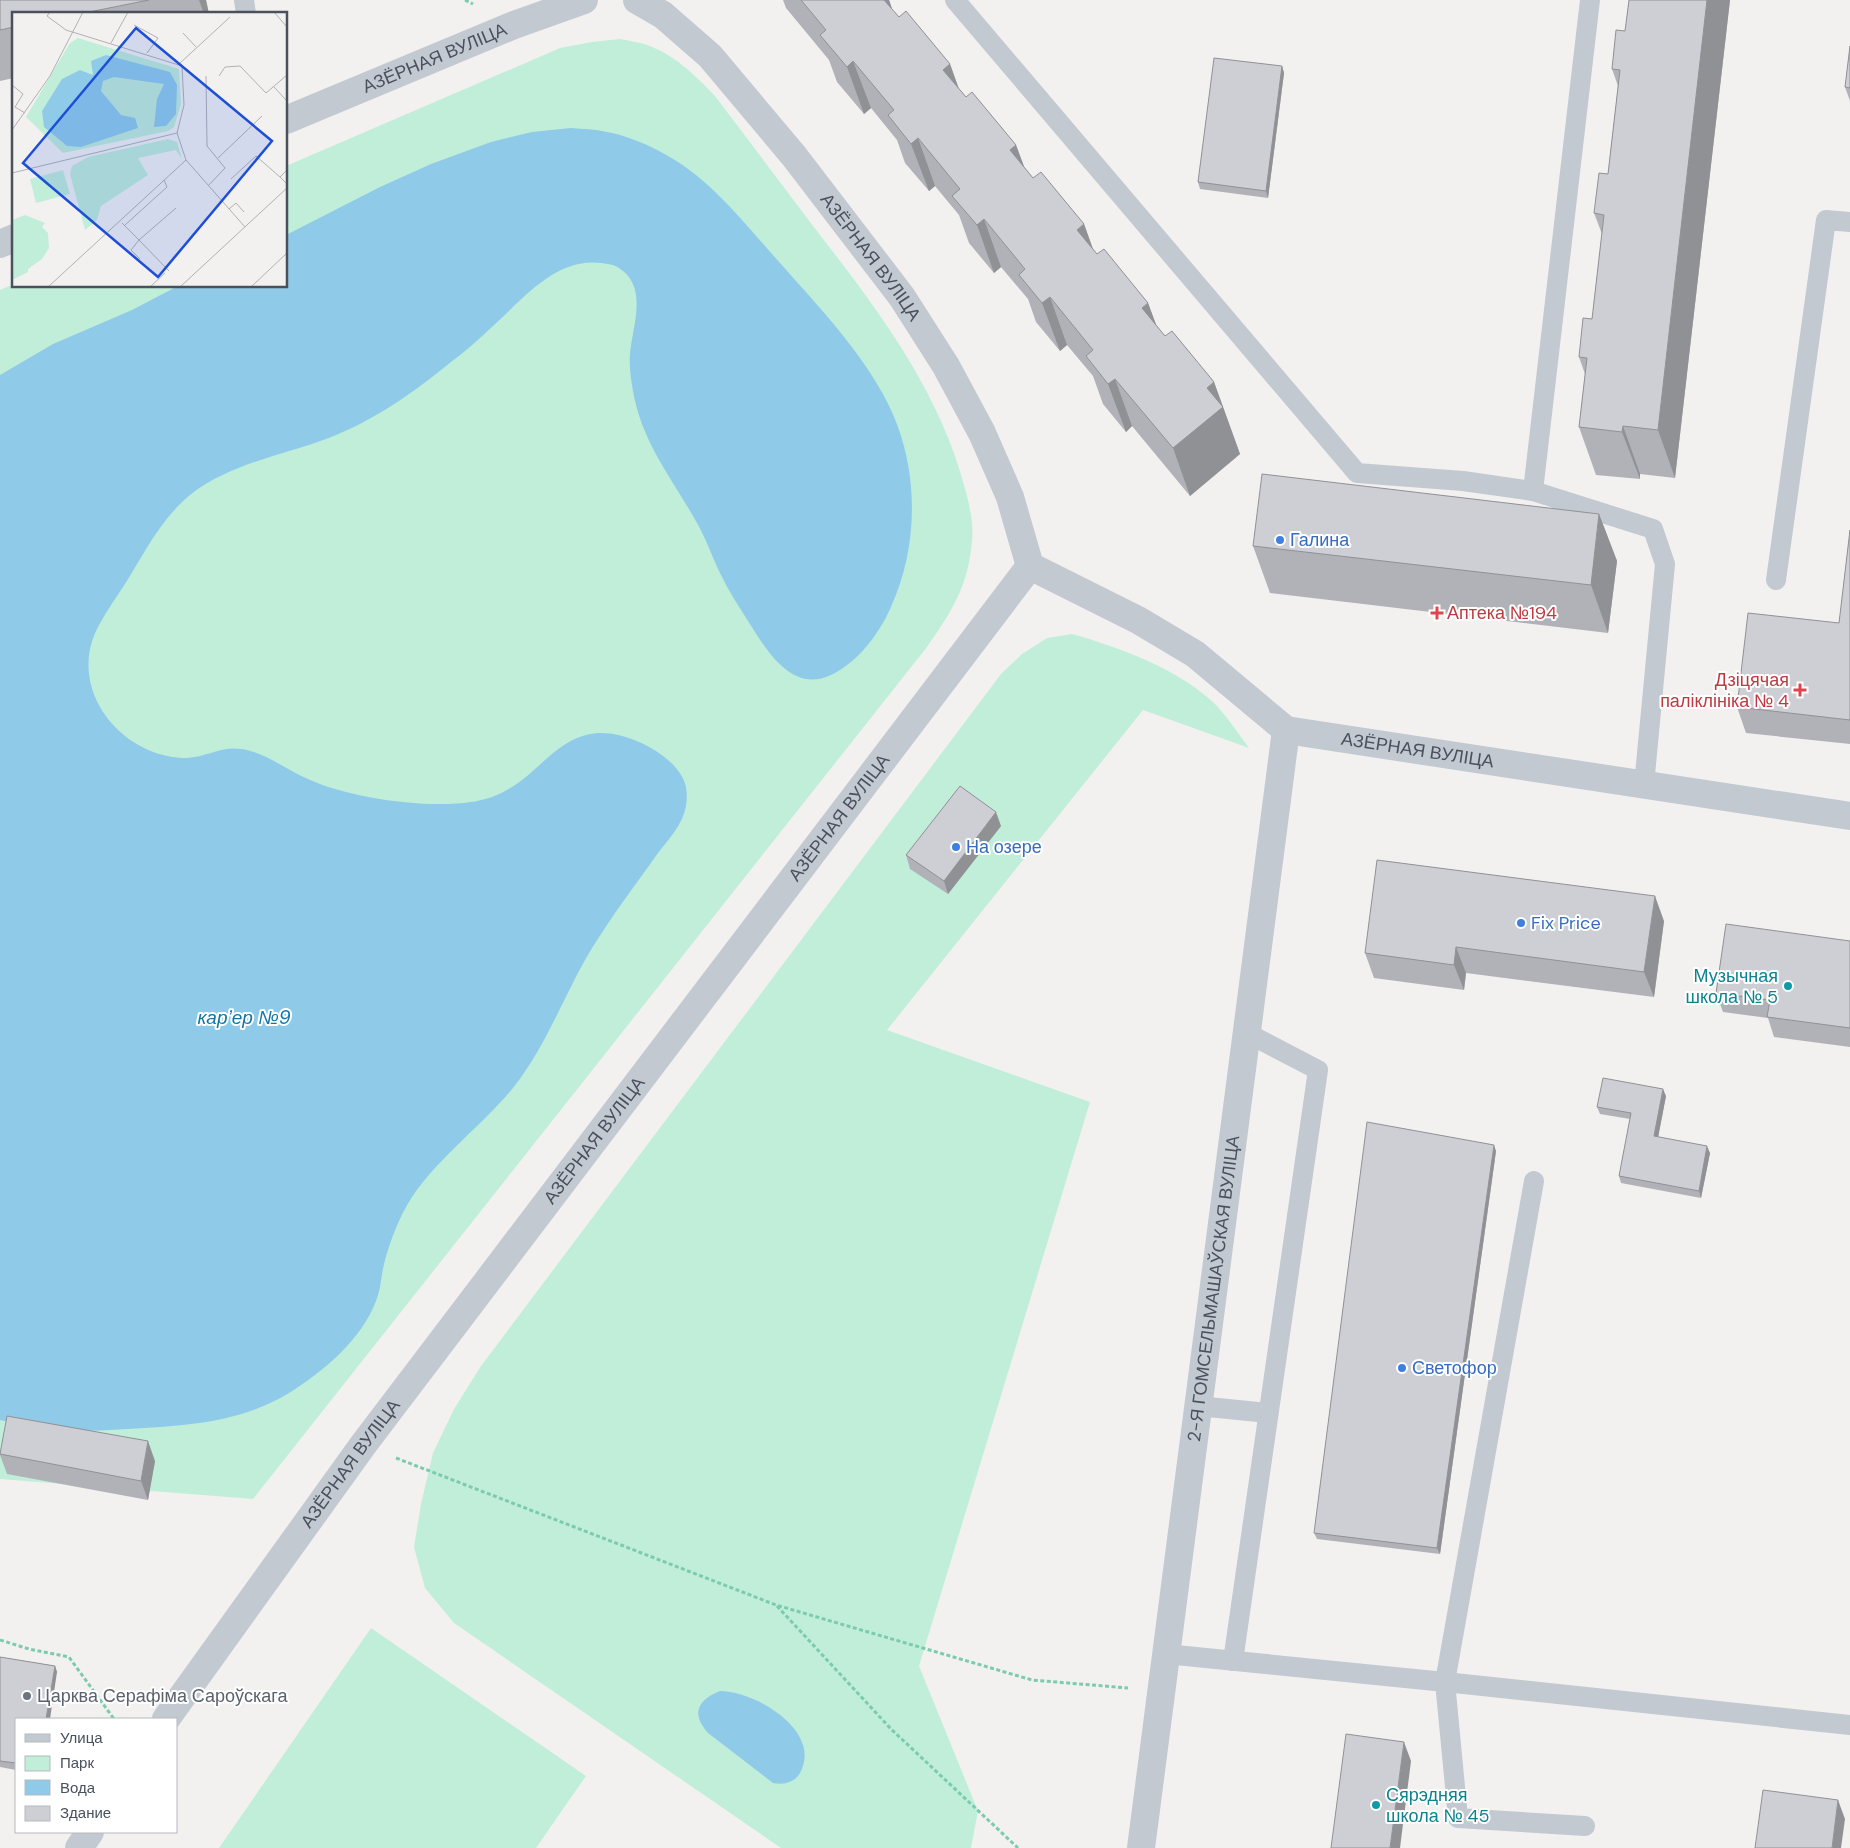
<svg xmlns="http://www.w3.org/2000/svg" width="1850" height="1848" font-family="'DM Sans',sans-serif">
<rect width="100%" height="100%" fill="#f3f1f0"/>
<!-- green -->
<g fill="#c1eed9">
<path d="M620,39C629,41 639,42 647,45C675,55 695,75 715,96C750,142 785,189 820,235C879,311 939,391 964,485C969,502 974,524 972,541C968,587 952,611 927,647L253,1499L0,1479V290L14,284V286H286V166L560,48L592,42Z"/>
<path d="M1072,634C1119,647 1181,670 1216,705C1228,718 1238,733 1249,748L1143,710L887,1030L1090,1102L919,1666L978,1811L971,1848H781L454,1623L425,1588L414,1547L421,1504L433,1453L454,1409L481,1366L1001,674L1022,654L1047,638Z"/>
<polygon points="371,1628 586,1776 536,1848 219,1848"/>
</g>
<!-- water -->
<g fill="#90cae9">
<path d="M571,128C583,129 595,129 607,132C624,135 644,143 659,151C709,176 744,223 780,263C821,309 878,369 898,427C919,485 916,552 891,607C879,634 858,662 831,675C791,694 766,649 748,621C738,605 728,590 720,573C712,556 706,539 697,523C672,478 642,443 633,391C631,380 629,366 630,354C632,327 649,287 619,268C614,264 607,264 601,263C556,257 523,299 493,326C480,338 466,351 451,362C413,393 372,422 326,439C280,456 229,464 190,495C161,519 145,552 125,584C115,599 104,615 96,631C68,692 123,758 187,758C206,757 222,746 241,749C265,752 286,770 308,779C349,798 426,809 471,802C496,799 517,786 535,769C554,752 571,735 598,733C628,731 679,756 686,787C687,793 687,800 686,806C683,824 669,839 658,853C644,873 629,893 615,913C605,928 594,944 585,960C561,1003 544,1049 513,1088C482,1126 440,1156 412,1197C399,1217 390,1241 384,1264C381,1276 381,1289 376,1301C362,1339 323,1372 289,1393C240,1423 184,1426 128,1429C110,1430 91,1431 73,1431C48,1430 24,1425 0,1420V375L53,344L132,310L178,286H286V235L380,187L431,164L491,142L532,132Z"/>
<path d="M720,1691C755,1691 823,1731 800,1773C794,1783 783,1785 773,1783L708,1733C691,1714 697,1700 720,1691Z"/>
</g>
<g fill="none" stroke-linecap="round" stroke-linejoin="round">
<!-- path -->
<g stroke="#7bcbae" stroke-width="3" stroke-dasharray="4 2.5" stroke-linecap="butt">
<polyline points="465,0 473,4"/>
<polyline points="396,1458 776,1605 1032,1680 1128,1688"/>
<polyline points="777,1606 891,1729 1018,1848"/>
<polyline points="0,1640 29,1649 69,1657 114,1719"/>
</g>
<!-- lane -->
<g stroke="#c2c9d1" stroke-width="20">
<polyline points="244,0 246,14"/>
<polyline points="955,0 1357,473 1463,481 1533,491 1653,529 1665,564 1644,785"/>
<polyline points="1533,491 1590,0"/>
<polyline points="1776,580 1826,220 1850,222"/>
<polyline points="1534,1181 1445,1682 1850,1725"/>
<polyline points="1198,1406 1268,1413"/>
<polyline points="1166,1654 1445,1682 1458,1818 1585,1826"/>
<polyline points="1233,1661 1318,1070 1247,1033"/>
</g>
<!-- street -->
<g stroke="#c2c9d1" stroke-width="28">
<path id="s1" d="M637,0L663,15L710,56L794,156L902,297L946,366L982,433L1010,497L1030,566L1138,620L1195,654L1286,730L1850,816"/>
<path id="s2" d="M286,120L514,25L584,0"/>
<polyline points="0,244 14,238"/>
<path id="s3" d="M166,1719L363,1445L1030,566"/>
<polyline points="79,1848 90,1832"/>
<path id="s4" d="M1141,1848L1286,730"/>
</g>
</g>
<!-- wall -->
<g fill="#b1b2b7">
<polygon points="0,0 206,0 209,14 14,14 14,78 0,81"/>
<polygon points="783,0 889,0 892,10 899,17 950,64 959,89 966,97 1016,145 1024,167 1033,178 1084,224 1093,249 1097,254 1148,303 1156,325 1165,336 1214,382 1240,454 1190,496 1132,426 1126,432 1103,404 1093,376 1067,345 1060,351 1036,322 1028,299 1001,267 994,273 969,243 959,215 935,186 929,191 905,163 897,140 871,108 864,114 837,82 829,60 786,8"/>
<polygon points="1629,0 1730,0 1675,478 1640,474 1640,479 1596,475 1579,427 1585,374 1579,357 1592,319 1602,234 1594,213 1608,174 1618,86 1612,69 1625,31"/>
<polygon points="1850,46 1850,101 1845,87"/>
<polygon points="1282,66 1284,73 1268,198 1200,189 1198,182"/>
<polygon points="1599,514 1617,561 1608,633 1270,593 1253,546"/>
<polygon points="1850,530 1850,744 1746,733 1737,707 1839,623"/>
<polygon points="1001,826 948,894 910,869 906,855"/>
<polygon points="1664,921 1654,997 1466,973 1464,990 1374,978 1365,953"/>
<polygon points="1850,941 1850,1047 1774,1037 1768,1018 1723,1012 1716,993"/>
<polygon points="1666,1096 1658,1137 1710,1153 1701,1198 1621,1183 1619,1176 1630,1119 1600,1114 1597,1107"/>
<polygon points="1496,1151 1440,1554 1317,1539 1314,1533"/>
<polygon points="0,1452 155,1461 148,1500 7,1474 0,1455"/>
<polygon points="0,1657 55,1666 57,1672 16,1719 16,1770 0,1767"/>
</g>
<!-- shaded-wall -->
<g fill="#909195">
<polygon points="199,0 206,0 209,14 204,14"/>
<polygon points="880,0 889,0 901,34"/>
<polygon points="1707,0 1730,0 1675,478 1658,430"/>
<polygon points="853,61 871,108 864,114 847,67"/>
<polygon points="950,64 967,112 943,70"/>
<polygon points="1282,66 1284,73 1268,198 1266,191"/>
<polygon points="918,138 935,186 929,191 911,144"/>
<polygon points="1016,145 1034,193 1010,150"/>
<polygon points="984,219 1001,267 994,273 977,225"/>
<polygon points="1084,224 1101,272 1077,230"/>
<polygon points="1050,297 1067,345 1060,351 1042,303"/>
<polygon points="1148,303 1166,351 1142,308"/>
<polygon points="1115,379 1132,426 1126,432 1108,384"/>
<polygon points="1214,382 1240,454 1190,496 1173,448 1207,388"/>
<polygon points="1623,426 1640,474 1640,479 1622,432"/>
<polygon points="1599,514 1617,561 1608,633 1591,585"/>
<polygon points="996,812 1001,826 948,894 944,881"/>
<polygon points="1655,896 1664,921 1654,997 1644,972"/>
<polygon points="1456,947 1466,973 1464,990 1454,965"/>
<polygon points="1663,1089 1666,1096 1657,1143 1654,1136"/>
<polygon points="1494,1145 1496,1151 1440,1554 1437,1548"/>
<polygon points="1707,1146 1710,1153 1701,1198 1699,1191"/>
<polygon points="148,1441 155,1461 148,1500 141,1481"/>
<polygon points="55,1666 57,1672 50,1719 46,1719"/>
<polygon points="1404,1742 1411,1761 1400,1848 1390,1848"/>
<polygon points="1838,1800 1845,1819 1841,1848 1832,1848"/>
</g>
<!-- building -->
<g fill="#cecfd5" stroke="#909195">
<polygon points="0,0 149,0 79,14 14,14 14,27 0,30"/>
<polygon points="801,0 884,0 899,17 906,11 950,64 943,70 966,97 972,92 1016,145 1010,150 1033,178 1041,172 1084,224 1077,230 1097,254 1104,249 1148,303 1142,308 1165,336 1172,331 1214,382 1207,388 1223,407 1173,448 1115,379 1108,384 1086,356 1093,350 1050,297 1042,303 1019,275 1025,269 984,219 977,225 952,196 960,189 918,138 911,144 888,115 894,110 853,61 847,67 820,35 826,30"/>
<polygon points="1629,0 1707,0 1658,430 1623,426 1622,432 1579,427 1587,358 1579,357 1583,318 1592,319 1604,215 1594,213 1599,173 1608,174 1620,70 1612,69 1616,30 1625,31"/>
<polygon points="1850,46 1850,88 1845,87"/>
<polygon points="1214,58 1282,66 1266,191 1198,182"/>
<polygon points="1262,474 1599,514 1591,585 1253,546"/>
<polygon points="1850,530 1850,720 1737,707 1748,613 1839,623"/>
<polygon points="960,786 996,812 944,881 906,855"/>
<polygon points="1377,860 1655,896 1644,972 1456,947 1454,965 1365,953"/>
<polygon points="1726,924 1850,941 1850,1028 1767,1017 1770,1000 1716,993"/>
<polygon points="1603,1078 1663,1089 1654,1136 1707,1146 1699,1191 1619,1176 1631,1113 1597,1107"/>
<polygon points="1367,1122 1494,1145 1437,1548 1314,1533"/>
<polygon points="7,1416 148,1441 141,1481 0,1454"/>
<polygon points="0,1657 55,1666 46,1719 16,1719 16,1763 0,1761"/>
<polygon points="1346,1734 1404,1742 1390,1848 1331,1848"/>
<polygon points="1763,1790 1838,1800 1832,1848 1755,1848"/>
</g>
<!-- markers -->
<g fill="#3f7fe0" stroke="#fff" stroke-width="2">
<circle cx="1280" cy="540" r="5"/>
<circle cx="956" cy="847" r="5"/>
<circle cx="1521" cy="923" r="5"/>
<circle cx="1402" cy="1368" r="5"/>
</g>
<g fill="#e0444e" stroke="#fff" stroke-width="2">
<path d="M1434.5 605.5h5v5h5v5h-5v5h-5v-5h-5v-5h5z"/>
<path d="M1797.5 682.5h5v5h5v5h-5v5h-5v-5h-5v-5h5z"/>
</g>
<g fill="#0f9aa8" stroke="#fff" stroke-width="2">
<circle cx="1788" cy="986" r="5"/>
<circle cx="1376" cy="1805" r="5"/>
</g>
<circle fill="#6b7280" stroke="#fff" stroke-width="2" cx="27" cy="1696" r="5"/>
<g text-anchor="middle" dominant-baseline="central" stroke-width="4" stroke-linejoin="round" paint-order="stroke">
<!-- street labels -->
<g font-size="18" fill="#49515d" stroke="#fff">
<text stroke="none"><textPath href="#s2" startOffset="161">АЗЁРНАЯ ВУЛІЦА</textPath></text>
<text stroke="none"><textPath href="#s1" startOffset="350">АЗЁРНАЯ ВУЛІЦА</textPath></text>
<text stroke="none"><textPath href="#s1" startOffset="1139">АЗЁРНАЯ ВУЛІЦА</textPath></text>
<text stroke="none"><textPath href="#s3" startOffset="1125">АЗЁРНАЯ ВУЛІЦА</textPath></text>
<text stroke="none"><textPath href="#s3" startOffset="720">АЗЁРНАЯ ВУЛІЦА</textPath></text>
<text stroke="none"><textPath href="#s4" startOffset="564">2-Я ГОМСЕЛЬМАШАЎСКАЯ ВУЛІЦА</textPath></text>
<text stroke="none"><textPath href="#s3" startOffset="315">АЗЁРНАЯ ВУЛІЦА</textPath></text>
</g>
<!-- shop labels -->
<g font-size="18" fill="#366cbe" stroke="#fff" text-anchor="start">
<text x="1290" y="540">Галина</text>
<text x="966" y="847">На озере</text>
<text x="1531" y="923">Fix Price</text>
<text x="1412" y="1368">Светофор</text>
</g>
<!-- health labels -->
<g font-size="18" fill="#be3a42" stroke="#fff" text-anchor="start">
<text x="1447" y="613">Аптека №194</text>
<text x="1789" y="680" text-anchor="end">Дзіцячая<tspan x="1789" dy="21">паліклініка № 4</tspan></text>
</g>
<!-- culture labels -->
<g font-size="18" fill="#0d838f" stroke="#fff" text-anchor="end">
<text x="1778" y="976">Музычная<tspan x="1778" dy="21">школа № 5</tspan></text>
<text x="1386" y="1795" text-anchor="start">Сярэдняя<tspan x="1386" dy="21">школа № 45</tspan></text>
</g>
<!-- worship labels -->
<g font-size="18" fill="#5b616d" stroke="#fff" text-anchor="start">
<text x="37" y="1696">Царква Серафіма Сароўскага</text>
</g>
<!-- water labels -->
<g font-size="19" font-style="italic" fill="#1274a7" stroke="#fff">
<text x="244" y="1017">карʼер №9</text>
</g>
</g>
<!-- overview -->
<g transform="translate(12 12)">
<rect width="275" height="275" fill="#f3f1f0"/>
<path d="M66,26L167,57L169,92L162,115L156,119L51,141L14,105L58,31ZM156,127L165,130L170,147L164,138L126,146L136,163L89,194L85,208L73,218L58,162L60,154L76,145ZM51,158L58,182L24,191L18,167ZM13,203L33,211L30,215L36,221L37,236L30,247L16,257V260L0,268V208Z" fill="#c1eed9"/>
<path d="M94,43L158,60L165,73L164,102L154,114L142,115L145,87L152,72L102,65L91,69L89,79L109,103L123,106L126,116L69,135L55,134L32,115L30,99L50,67L68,58L81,63L79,49Z" fill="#90cae9"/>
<path fill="none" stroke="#afb1b5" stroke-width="1" d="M38,0L35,4L54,18L170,54L172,93L165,121L174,148L233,215M262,0L275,15M122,13L146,26L135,41M171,21L184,35M99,31L116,0M167,52L218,5M194,64L195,134L213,156L196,174M207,64L213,55L228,54L254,81L275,63M0,73L11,82L3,95L13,101M262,75L275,89M0,118L38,64L71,0M206,146L250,104M275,158L268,165L275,172M0,161L165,121M219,167L244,144L268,165M217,197L224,191L232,200M110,211L127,228L119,238L128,247M113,213L155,175L152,168M157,259L127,228L164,196M36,275L174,148M138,275L153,261M168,275L275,176M239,275L275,241"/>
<path fill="#1d4ed8" fill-opacity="0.15" stroke="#1d4ed8" stroke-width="2.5" d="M124,16L260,129L146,265L11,151Z"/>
<rect width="275" height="275" fill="none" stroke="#49515d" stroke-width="2.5"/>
</g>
<!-- legend -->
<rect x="15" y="1718" width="162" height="115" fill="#ffffff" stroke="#b6b9be"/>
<rect x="25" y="1734" width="25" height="8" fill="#c2c9d1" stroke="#b6b9be"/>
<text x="60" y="1743" font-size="15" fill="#49515d">Улица</text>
<rect x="25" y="1756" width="25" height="15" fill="#c1eed9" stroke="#b6b9be"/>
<text x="60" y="1768" font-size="15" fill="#49515d">Парк</text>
<rect x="25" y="1780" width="25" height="15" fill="#90cae9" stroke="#b6b9be"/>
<text x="60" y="1793" font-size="15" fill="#49515d">Вода</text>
<rect x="25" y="1806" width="25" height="15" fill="#cecfd5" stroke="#b6b9be"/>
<text x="60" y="1818" font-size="15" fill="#49515d">Здание</text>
</svg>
